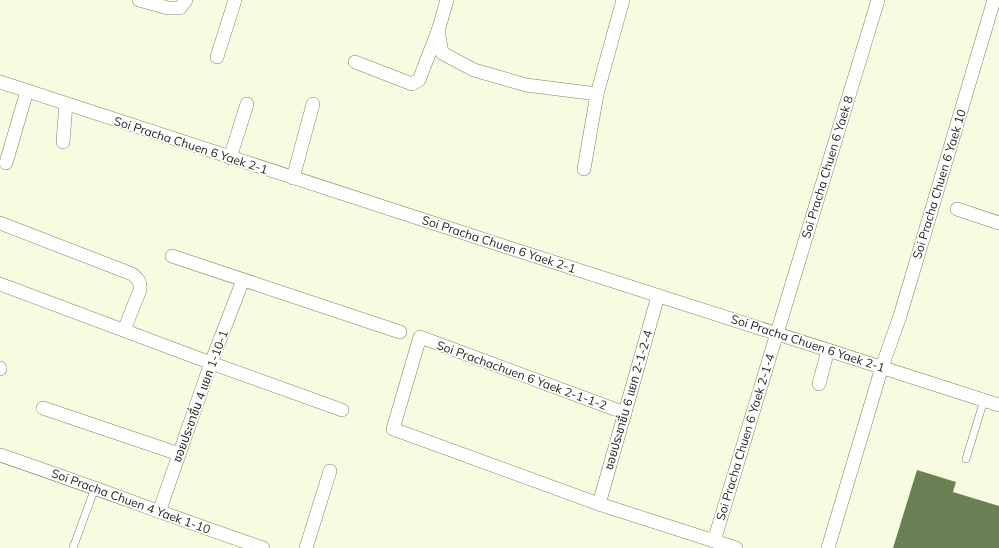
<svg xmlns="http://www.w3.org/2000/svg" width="999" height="548" font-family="Mulish,'Noto Sans Thai',sans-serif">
<rect width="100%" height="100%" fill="#f9fbe1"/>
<!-- building -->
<polygon fill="#6b8055" points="917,470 956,482 953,492 999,506 999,548 893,548"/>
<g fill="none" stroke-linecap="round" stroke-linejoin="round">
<defs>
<g id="lane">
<polyline points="966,459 984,400"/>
<polyline points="73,548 95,488"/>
</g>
<g id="street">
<polyline points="139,0 168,8 180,8 186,0"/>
<polyline points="438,31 442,53 474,70 526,85 597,94"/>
<polyline points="217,57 235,0"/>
<polyline points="355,62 412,84 419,80 438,31 447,0"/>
<path d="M0,82C332,192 666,298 999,405"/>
<polyline points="63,142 66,104"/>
<polyline points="230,158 247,104"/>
<polyline points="6,163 27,91"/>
<polyline points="584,169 597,94 623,0"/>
<polyline points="293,178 313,104"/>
<polyline points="957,209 999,223"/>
<path d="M0,223L132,274C138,279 141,282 140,290L124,330"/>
<polyline points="172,256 400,332"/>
<polyline points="0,284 211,363 342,410"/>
<polyline points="0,369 0,368"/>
<polyline points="819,384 828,350"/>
<polyline points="43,408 179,454"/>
<polyline points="625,413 420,337 393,429 599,504 736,548"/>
<path d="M0,455C88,485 175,518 263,548"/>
<polyline points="599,504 658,296"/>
<polyline points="159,512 211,363 243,280"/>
<polyline points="714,541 878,0"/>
<polyline points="306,548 330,471"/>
<polyline points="828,548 882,367 900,316 994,0"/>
</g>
</defs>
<!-- lane casing -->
<use href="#lane" stroke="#7f8069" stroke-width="8"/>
<!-- street casing -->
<use href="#street" stroke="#7f8069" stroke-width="14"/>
<!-- lane -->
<use href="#lane" stroke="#fff" stroke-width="7"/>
<!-- street -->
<use href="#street" stroke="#fff" stroke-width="13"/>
</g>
<g text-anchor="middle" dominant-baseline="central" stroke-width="3.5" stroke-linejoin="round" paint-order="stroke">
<!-- street labels -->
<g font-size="12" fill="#1d1d14" stroke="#fff">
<text transform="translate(191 145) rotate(18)">Soi Pracha Chuen 6 Yaek 2-1</text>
<text transform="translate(827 167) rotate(-73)">Soi Pracha Chuen 6 Yaek 8</text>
<text transform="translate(939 184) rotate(-73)">Soi Pracha Chuen 6 Yaek 10</text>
<text transform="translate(499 244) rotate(18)">Soi Pracha Chuen 6 Yaek 2-1</text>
<text transform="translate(808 343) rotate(18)">Soi Pracha Chuen 6 Yaek 2-1</text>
<text transform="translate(522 375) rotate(20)">Soi Prachachuen 6 Yaek 2-1-1-2</text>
<text transform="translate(200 396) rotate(-70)">ซอยประชาชื่น 4 แยก 1-10-1</text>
<text transform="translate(628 400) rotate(-74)">ซอยประชาชื่น 6 แยก 2-1-2-4</text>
<text transform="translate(745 437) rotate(-73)">Soi Pracha Chuen 6 Yaek 2-1-4</text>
<text transform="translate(131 501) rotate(20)">Soi Pracha Chuen 4 Yaek 1-10</text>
</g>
</g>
</svg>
